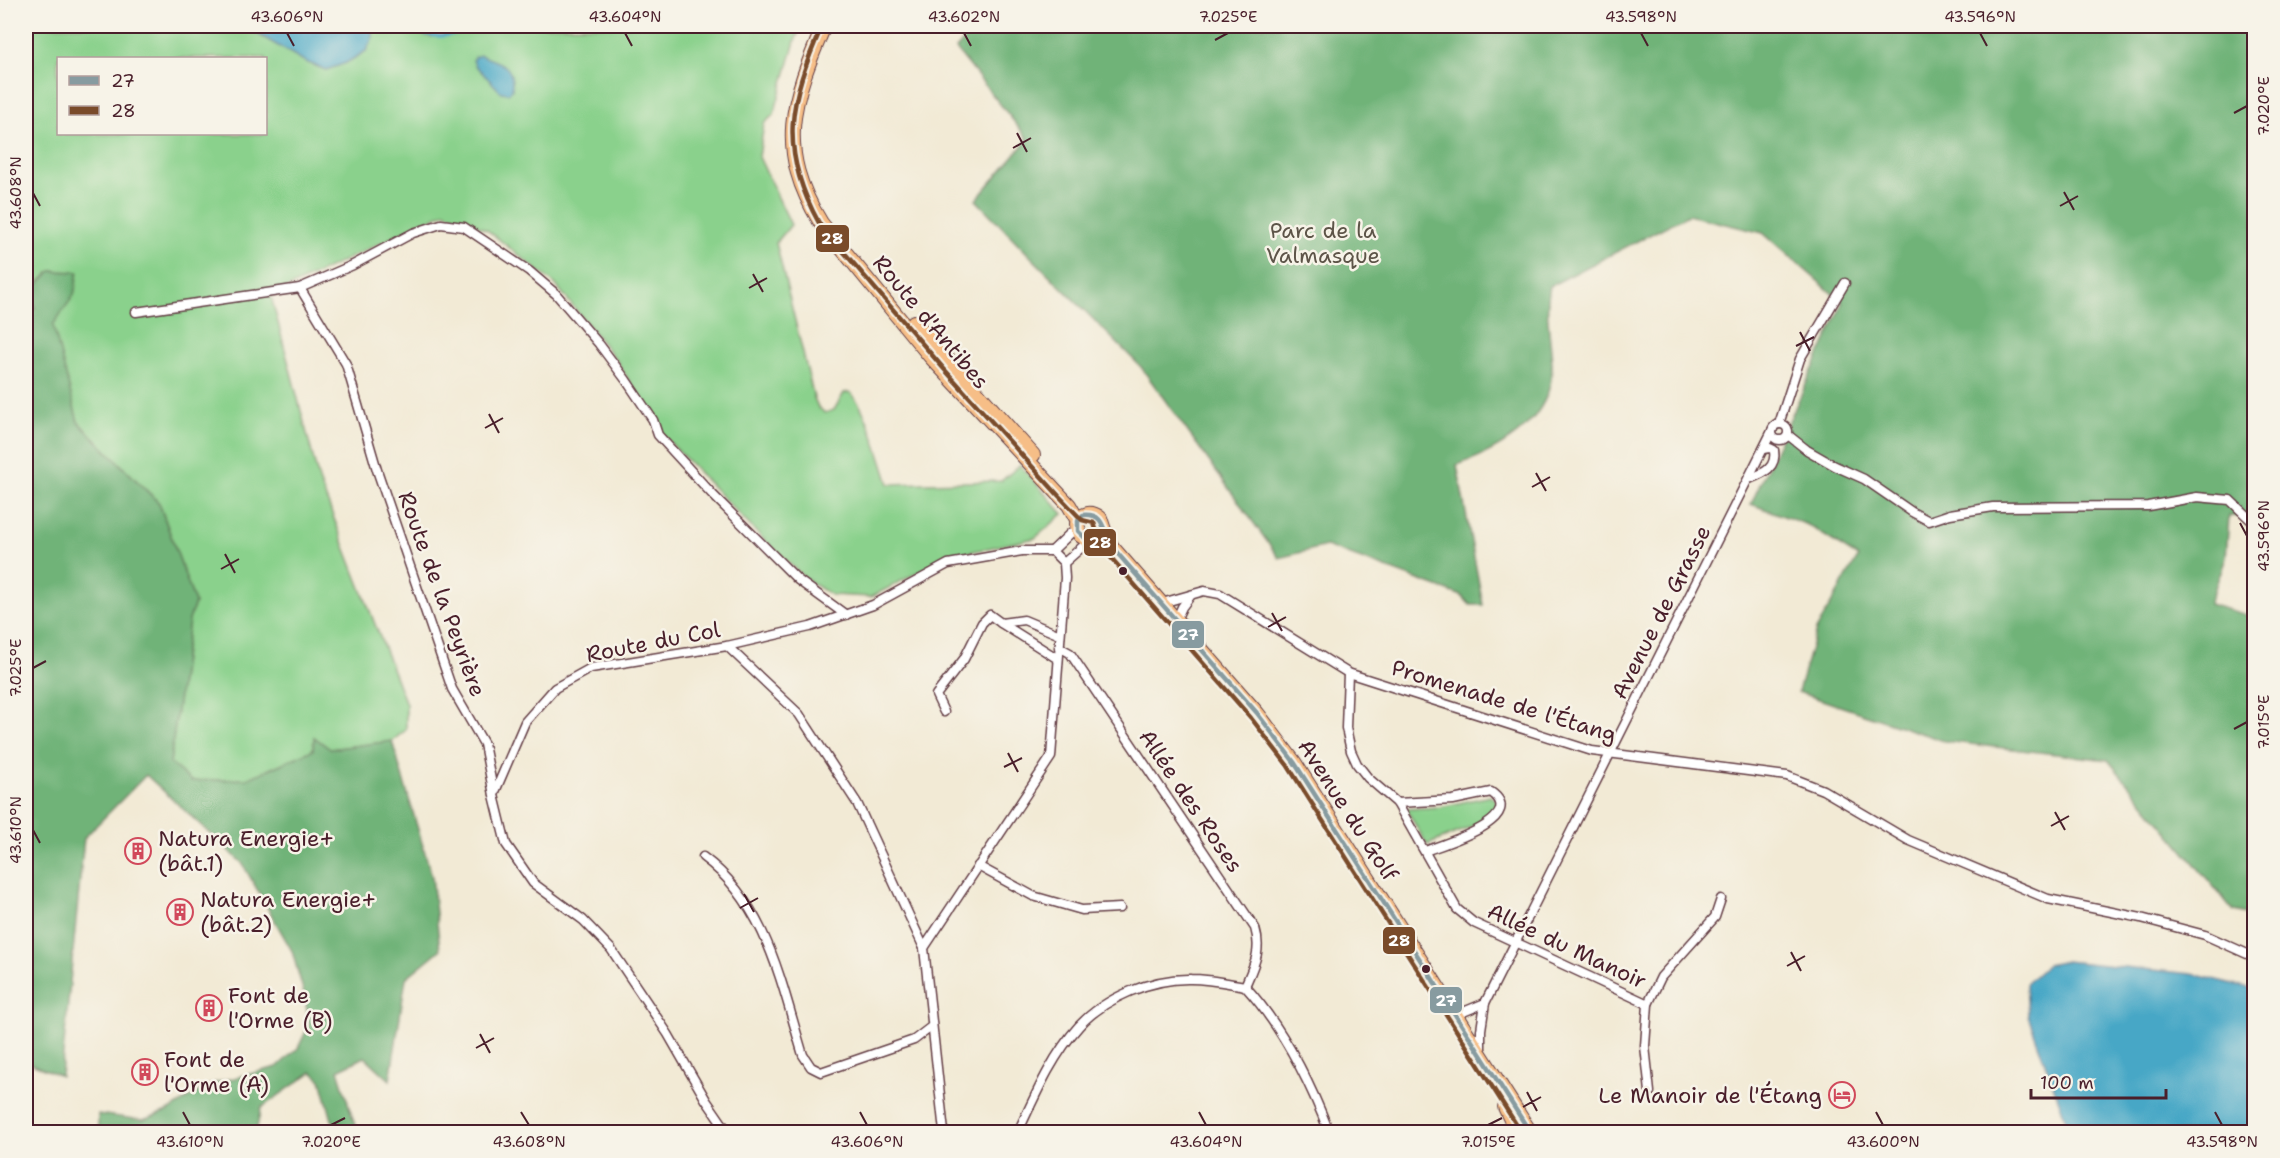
<svg xmlns="http://www.w3.org/2000/svg" width="2280" height="1158" font-family="'Shantell Sans',sans-serif">
<rect width="100%" height="100%" fill="#f7f3e8"/>
<filter id="ink" filterUnits="userSpaceOnUse"><feTurbulence type="fractalNoise" baseFrequency=".0167" numOctaves="2"/><feDisplacementMap in="SourceGraphic" scale="12" xChannelSelector="R" yChannelSelector="G"/><feConvolveMatrix kernelMatrix="1 2 1 2 8 2 1 2 1" color-interpolation-filters="sRGB"/></filter>
<filter id="wash" filterUnits="userSpaceOnUse"><feTurbulence type="fractalNoise" baseFrequency=".008" numOctaves="4" result="noise"/><feDisplacementMap in="SourceGraphic" scale="24" xChannelSelector="R" yChannelSelector="G"/><feGaussianBlur stdDeviation="1.35" result="paint"/><feColorMatrix in="noise" values="0 0 0 0 0 0 0 0 0 0 0 0 0 0 0 0 0 1.4 0 .05"/><feComposite in="paint" operator="in"/></filter>
<g filter="url(#wash)">
<rect width="100%" height="100%" fill="#f2ead5"/>
<!-- green -->
<g fill="#8ad18c" stroke="#6a785c" stroke-width="1.5" fill-rule="evenodd">
<path d="M26,26H230L256,33L306,62L326,70L346,63L366,51L373,37L371,26H387L431,37L494,26H802L796,38L774,114L764,124L759,157L791,225L776,243L814,398L818,407L825,413L834,410L844,393L850,392C867,408 881,460 889,484L1001,481L1020,465L1063,514L1035,538L947,557L871,597L831,595L806,579L756,532L663,435L617,361L555,284L487,230L445,212L271,296L319,480L406,704V730L392,741L330,749L314,737L313,750L247,779L191,781L170,763L189,620L195,603L159,503L78,422L56,339L48,438L122,499L161,598L177,692L153,756L136,736L100,757L26,829V328L53,324L74,295L78,272L51,271L33,289L36,309H26ZM58,58H266V134H58Z"/>
<polygon points="1490,796 1498,802 1498,809 1486,821 1427,845 1406,809 1440,807"/>
</g>
<!-- forest -->
<g fill="#6fb378" stroke="#5c6952" stroke-width="1.5">
<path d="M977,26H2247L2254,36V517L2229,516L2226,558L2209,604L2254,617V916L2234,911L2108,760L1944,741L1798,692L1816,630L1858,557L1808,525L1751,504L1843,303L1763,233L1688,215L1550,286C1544,314 1551,337 1552,364C1554,419 1502,450 1457,465L1483,605H1470L1462,596L1326,546L1279,558L1141,367L1028,254L976,200L1028,139L956,49Z"/>
<polygon points="51,271 78,272 74,295 53,325 78,422 159,503 195,603 189,620 170,763 191,781 247,779 313,750 314,737 330,749 392,741 432,877 440,950 406,978 390,1080 365,1057 338,1070 357,1132 342,1132 332,1120 321,1080 312,1072 261,1108 256,1132 98,1132 98,1114 143,1120 170,1110 211,1084 277,1067 298,1048 309,1025 305,997 292,951 242,863 146,775 84,838 61,1076 26,1062 26,309 35,309 33,289"/>
</g>
<!-- water -->
<g fill="#47a7c6" stroke="#486378" stroke-width="1.5">
<polygon points="230,26 371,26 373,37 366,51 346,63 326,70 306,62 256,33"/>
<path d="M480,55C501,64 514,63 512,90L509,93L501,92L475,65L473,60L475,57Z"/>
<polygon points="2066,961 2192,974 2254,989 2254,1132 2070,1132 2028,1016 2026,984 2047,965"/>
</g>
<g fill="none" stroke-linecap="round" stroke-linejoin="round">
<!-- stream -->
<path stroke="#47a7c6" stroke-width="3" d="M404,26C439,41 444,38 478,26"/>
</g>
</g>
<g filter="url(#ink)">
<g fill="none" stroke-linecap="round" stroke-linejoin="round">
<defs>
<g id="minor">
<polyline points="300,288 346,364 377,470 452,689 484,744 494,795 506,844 533,883 583,920 611,949 668,1034 706,1100 728,1132"/>
<polyline points="136,312 300,288 353,265 413,233 441,224 464,227 529,271 556,294 599,344 626,380 653,420 658,435 713,495 798,580 846,615"/>
<polyline points="1779,424 1800,359 1845,283"/>
<circle cx="1780" cy="432" r="8"/>
<polyline points="1788,435 1807,450 1835,466 1864,479 1912,512 1929,521 1950,514 1993,507 2148,506 2197,497 2230,500 2254,523"/>
<path d="M1749,479C1764,473 1777,468 1774,450L1770,448L1764,449"/>
<polyline points="1077,527 1052,551 1064,563 1090,540"/>
<polyline points="1162,603 1204,591 1220,594 1348,673 1592,751 1787,776 1823,790 1908,840 2048,899 2141,918 2205,935 2254,957"/>
<polyline points="1176,620 1182,607 1191,595"/>
<polyline points="727,646 799,714 857,803 924,948"/>
<path d="M1059,647L1070,653L1255,928C1262,951 1254,965 1245,986"/>
<polyline points="1058,659 1001,623 1024,620 1060,635"/>
<polyline points="1348,673 1346,728 1351,751 1357,764 1368,778 1397,803 1457,909 1474,923 1648,1004"/>
<polyline points="944,712 936,695 964,659 982,623 990,615 1001,623"/>
<polyline points="494,794 525,722 555,688 591,668 727,646 810,627 873,605 948,564 1022,551 1052,551"/>
<path d="M1397,803L1453,800L1491,792C1529,819 1443,844 1425,851"/>
<path d="M703,857C767,904 781,983 803,1055L811,1067L821,1072L914,1040L931,1027"/>
<polyline points="978,866 1033,896 1082,910 1120,908"/>
<polyline points="1456,1015 1485,1003"/>
<polyline points="1481,1052 1481,1030 1485,1003 1773,429"/>
<polyline points="1650,1092 1645,1046 1648,1004 1661,977 1715,917 1721,899"/>
<polyline points="944,1132 924,948 1051,757 1065,578 1064,563"/>
<path d="M1018,1132C1035,1096 1052,1056 1079,1026C1106,997 1152,978 1191,979C1209,979 1227,983 1245,986C1283,1028 1309,1080 1329,1132"/>
</g>
<g id="primary">
<path d="M824,26C792,100 775,149 821,223L930,356L1069,505L1078,521"/>
<polyline points="914,322 1033,455"/>
<path d="M1103,530L1095,539H1086L1080,535L1077,524C1081,513 1091,511 1100,518L1107,539L1112,547L1257,713L1294,762L1530,1132"/>
<polyline points="1505,1107 1517,1132"/>
</g>
</defs>
<!-- minor casing -->
<use href="#minor" stroke="#633d44" stroke-width="11"/>
<!-- primary casing -->
<use href="#primary" stroke="#633d44" stroke-width="16"/>
<!-- minor -->
<use href="#minor" stroke="#fff" stroke-width="8"/>
<!-- primary -->
<use href="#primary" stroke="#f6be87" stroke-width="14"/>
<defs>
<path id="bus-1" d="M1095,539H1086L1078,531V521L1083,515C1106,513 1102,531 1112,547L1257,713L1294,762L1530,1132"/>
<path id="bus-2" d="M822,26C789,101 778,148 819,223L944,369L1059,496L1082,520L1094,523L1100,542L1106,552L1251,718L1288,766L1521,1132"/>
</defs>
<!-- bus-1 casing -->
<use href="#bus-1" stroke="#f7f3e8" stroke-width="9"/>
<!-- bus-2 casing -->
<use href="#bus-2" stroke="#f7f3e8" stroke-width="9"/>
<!-- bus-1 -->
<use href="#bus-1" stroke="#879ba0" stroke-width="4.5"/>
<!-- bus-2 -->
<use href="#bus-2" stroke="#7a4b2a" stroke-width="4.5"/>
</g>
</g>
<!-- ticks -->
<path fill="none" stroke="#4a1f2b" stroke-width="2" d="M287,33L294,46M625,33L632,46M964,33L971,46M1641,33L1648,46M1980,33L1987,46M1215,40L1228,33M2234,113L2247,106M1017,133L1027,152M1013,148L1031,138M2064,192L2074,210M33,193L40,206M2060,206L2078,196M753,274L763,292M749,288L767,278M1800,332L1810,351M1796,346L1814,337M489,414L499,433M485,428L503,418M1536,473L1546,491M1532,487L1550,477M2240,523L2247,536M225,554L235,573M221,569L239,559M1272,613L1282,631M1268,627L1286,617M33,668L46,661M2234,729L2247,722M1008,753L1018,772M1004,767L1022,758M2055,812L2065,830M2051,826L2069,816M33,830L40,843M744,894L754,912M740,908L758,898M1791,952L1801,971M1787,966L1805,956M480,1034L490,1053M476,1048L494,1038M1527,1092L1537,1111M1523,1107L1541,1097M183,1112L190,1125M521,1112L529,1125M860,1112L867,1125M1199,1112L1206,1125M1876,1112L1883,1125M2215,1112L2222,1125M331,1125L345,1118M1488,1125L1502,1118"/>
<!-- icons -->
<defs>
<symbol id="building-ring" viewBox="-11 -11 22 22"><circle r="9.5" fill="#f7f3e8" stroke="#d1495b" stroke-width="1.5"/><path d="M-4-6H4V6H1V3H-1V6H-4ZM-2.5-4.3h1.7v1.8h-1.7ZM.8-4.3h1.7v1.8H.8ZM-2.5-1h1.7V.8h-1.7ZM.8-1h1.7V.8H.8Z" fill="#d1495b"/></symbol>
<symbol id="hotel-ring" viewBox="-11 -11 22 22"><circle r="9.5" fill="#f7f3e8" stroke="#d1495b" stroke-width="1.5"/><path d="M-6-4.5h1.5V1H6V5H4.5V3h-9V5H-6ZM-4 0a1.8 1.8 0 1 1 3.6 0ZM.5 0V-2.5h3Q6-2.5 6 0Z" fill="#d1495b"/></symbol>
</defs>
<g fill-rule="evenodd">
<use href="#building-ring" x="123" y="836" width="30" height="30"/>
<use href="#building-ring" x="165" y="897" width="30" height="30"/>
<use href="#building-ring" x="194" y="993" width="30" height="30"/>
<use href="#building-ring" x="130" y="1057" width="30" height="30"/>
<use href="#hotel-ring" x="1827" y="1080" width="30" height="30"/>
</g>
<!-- markers -->
<g fill="#4a1f2b" stroke="#f7f3e8" stroke-width="2">
<circle cx="1123" cy="571" r="5"/>
<circle cx="1426" cy="969" r="5"/>
</g>
<g text-anchor="middle" dominant-baseline="central" stroke-width="5" stroke-linejoin="round" paint-order="stroke">
<!-- park labels -->
<g font-size="22" fill="#5d5448" stroke="#f7f3e8">
<text x="1323" y="230">Parc de la<tspan x="1323" dy="25">Valmasque</tspan></text>
</g>
<!-- street labels -->
<g font-size="22" fill="#4a1f2b" stroke="#f7f3e8">
<text transform="translate(931 322) rotate(50)">Route d'Antibes</text>
<text transform="translate(442 594) rotate(70)">Route de la Peyrière</text>
<text transform="translate(1661 612) rotate(-63)">Avenue de Grasse</text>
<text transform="translate(653 642) rotate(-11)">Route du Col</text>
<text transform="translate(1504 701) rotate(17)">Promenade de l'Étang</text>
<text transform="translate(1191 801) rotate(56)">Allée des Roses</text>
<text transform="translate(1348 810) rotate(57)">Avenue du Golf</text>
<text transform="translate(1567 946) rotate(25)">Allée du Manoir</text>
</g>
<!-- poi labels -->
<g font-size="22" fill="#4a1f2b" stroke="#f7f3e8" text-anchor="start">
<text x="158" y="838">Natura Energie+<tspan x="158" dy="25">(bât.1)</tspan></text>
<text x="200" y="899">Natura Energie+<tspan x="200" dy="25">(bât.2)</tspan></text>
<text x="228" y="995">Font de<tspan x="228" dy="25">l'Orme (B)</tspan></text>
<text x="164" y="1059">Font de<tspan x="164" dy="25">l'Orme (A)</tspan></text>
<text x="1822" y="1095" text-anchor="end">Le Manoir de l'Étang</text>
</g>
</g>
<g stroke="#f7f3e8" stroke-width="2">
<rect x="815" y="224" width="35" height="29" rx="6" fill="#7a4b2a"/>
<rect x="1083" y="528" width="34" height="29" rx="6" fill="#7a4b2a"/>
<rect x="1171" y="620" width="34" height="29" rx="6" fill="#879ba0"/>
<rect x="1382" y="926" width="34" height="29" rx="6" fill="#7a4b2a"/>
<rect x="1429" y="986" width="34" height="28" rx="6" fill="#879ba0"/>
</g>
<g font-size="16" text-anchor="middle" font-weight="bold" fill="#fff">
<text x="832" y="244">28</text>
<text x="1100" y="548">28</text>
<text x="1188" y="640">27</text>
<text x="1399" y="946">28</text>
<text x="1446" y="1006">27</text>
</g>
<!-- margin -->
<rect width="2280" height="1158" fill="none" stroke="#f7f3e8" stroke-width="66"/>
<!-- legend -->
<rect x="57" y="57" width="210" height="78" fill="#f7f3e8" stroke="#b29e9c" stroke-width="1.5"/>
<rect x="69" y="76" width="30" height="9" fill="#879ba0" stroke="#b29e9c" stroke-width="1.5"/>
<text x="111" y="87" font-size="18" fill="#4a1f2b">27</text>
<rect x="69" y="106" width="30" height="9" fill="#7a4b2a" stroke="#b29e9c" stroke-width="1.5"/>
<text x="111" y="117" font-size="18" fill="#4a1f2b">28</text>
<!-- scale -->
<path d="M2031 1089v9h135v-9" fill="none" stroke="#4a1f2b" stroke-width="3"/>
<text x="2040" y="1089" font-size="18" fill="#4a1f2b" stroke="#f7f3e8" stroke-width="4.5" paint-order="stroke">100 m</text>
<rect x="33" y="33" width="2214" height="1092" fill="none" stroke="#4a1f2b" stroke-width="2"/>
<g font-size="15" text-anchor="middle" fill="#4a1f2b">
<text x="287" y="22">43.606°N</text>
<text x="625" y="22">43.604°N</text>
<text x="964" y="22">43.602°N</text>
<text x="1228" y="22">7.025°E</text>
<text x="1641" y="22">43.598°N</text>
<text x="1980" y="22">43.596°N</text>
<text transform="translate(2264 106) rotate(-90)" y="5">7.020°E</text>
<text transform="translate(16 193) rotate(-90)" y="5">43.608°N</text>
<text transform="translate(2264 536) rotate(-90)" y="5">43.596°N</text>
<text transform="translate(16 668) rotate(-90)" y="5">7.025°E</text>
<text transform="translate(2264 722) rotate(-90)" y="5">7.015°E</text>
<text transform="translate(16 830) rotate(-90)" y="5">43.610°N</text>
<text x="190" y="1147">43.610°N</text>
<text x="331" y="1147">7.020°E</text>
<text x="529" y="1147">43.608°N</text>
<text x="867" y="1147">43.606°N</text>
<text x="1206" y="1147">43.604°N</text>
<text x="1488" y="1147">7.015°E</text>
<text x="1883" y="1147">43.600°N</text>
<text x="2222" y="1147">43.598°N</text>
</g>
</svg>
